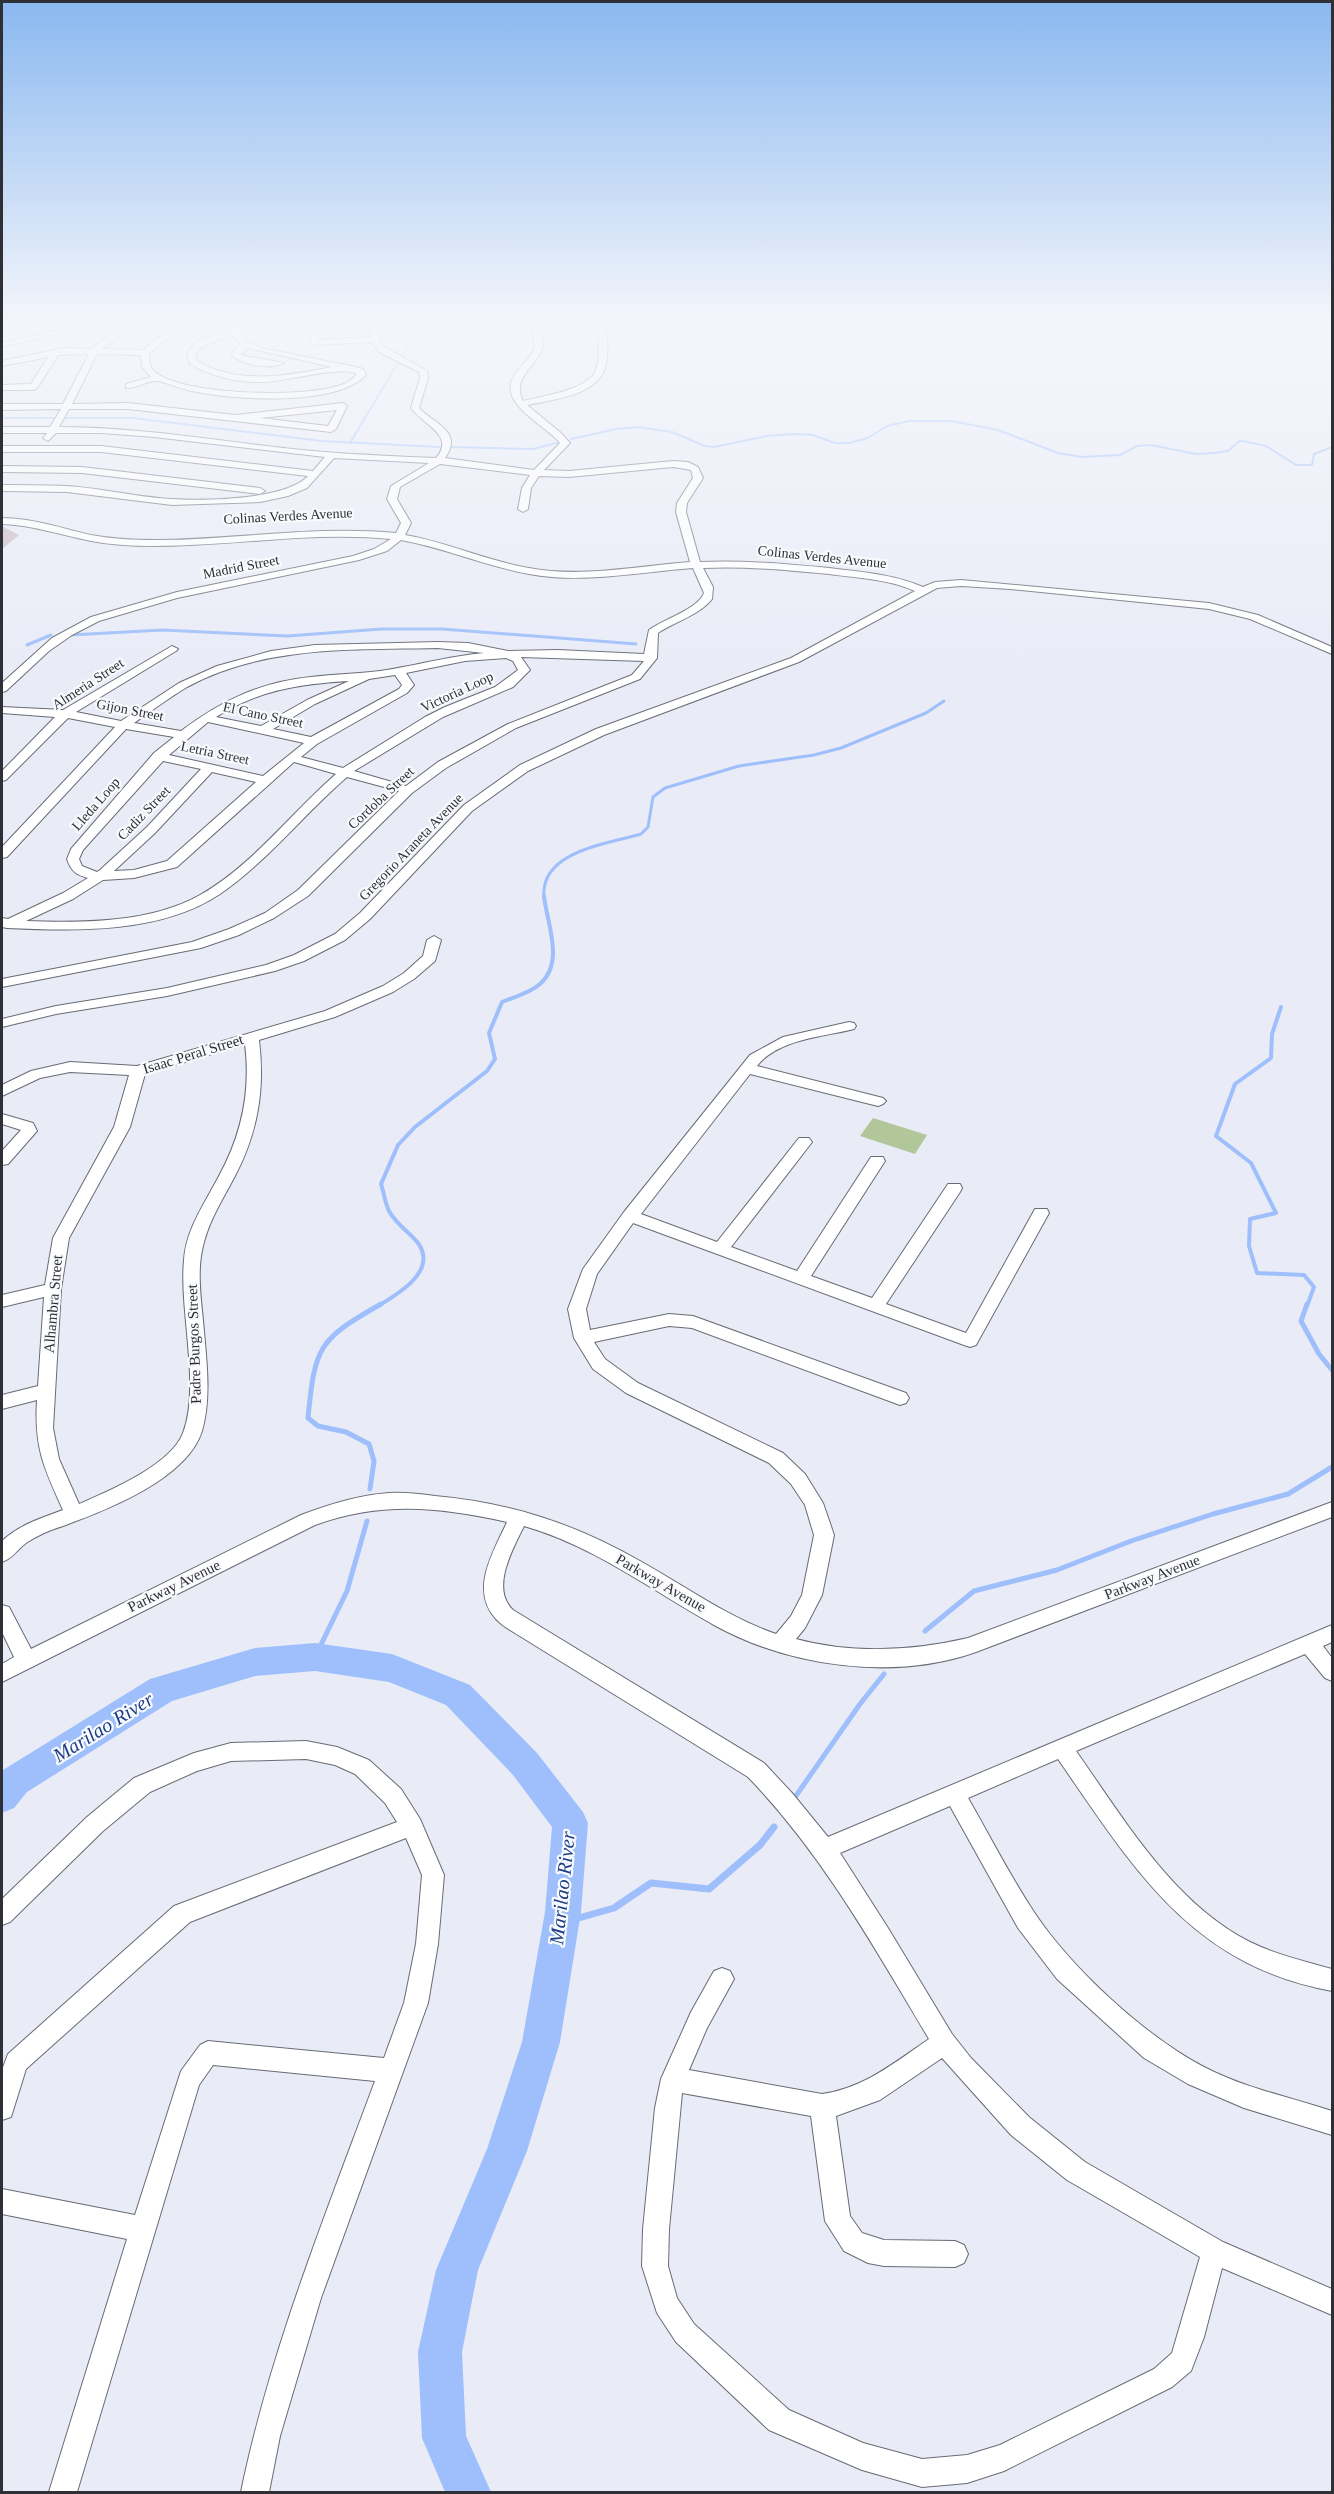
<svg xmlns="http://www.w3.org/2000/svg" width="1334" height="2494" font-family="Georgia,serif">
<rect width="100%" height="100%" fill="#e9ecf7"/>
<!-- green -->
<polygon fill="#b2c799" points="873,1118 927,1135 915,1154 860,1136"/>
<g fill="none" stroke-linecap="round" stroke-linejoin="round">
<!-- stream-far4 -->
<g stroke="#9ebffb" stroke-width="2">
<polyline points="402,356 417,327"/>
<polyline points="2,418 53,418"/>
<polyline points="66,418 133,418 322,441 439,447"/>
<polyline points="571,439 616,429 638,427 672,432 705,446 714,447 766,436 794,434 813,435 835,443 849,443 868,438 887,426 909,421 952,421 998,430 1058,453 1082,457 1120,455 1137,446 1151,445 1196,454 1214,453 1228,451 1238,442 1243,441 1266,446 1296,465 1312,465 1314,454 1332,447"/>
<polyline points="350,443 399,361"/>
<polyline points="452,447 533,449 560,442"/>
</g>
<!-- stream-far3 -->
<g stroke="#9ebffb" stroke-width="3">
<polyline points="71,635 162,630 288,636 381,629 442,629 636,644"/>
<polyline points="27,645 51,635"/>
<path d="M544,897C540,851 608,844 641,834L648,827L653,797L665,788L739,766L814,755L841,748L926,713L944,701"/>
</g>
<!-- stream-far2 -->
<g stroke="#9ebffb" stroke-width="4">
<polyline points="1281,1007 1272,1034 1271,1058 1235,1084 1216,1136 1251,1163 1276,1213 1250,1219 1249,1246 1257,1273 1304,1275 1314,1287 1307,1306"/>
<path d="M378,1306C398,1294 438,1271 418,1243C409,1232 396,1224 389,1211C385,1203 384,1193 381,1184L398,1145L415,1127L487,1071L495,1059L489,1033L502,1002C514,997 530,993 540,984C565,962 547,924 544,896"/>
</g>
<!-- stream-far1 -->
<g stroke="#9ebffb" stroke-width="5">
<polyline points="1307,1304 1301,1321 1319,1354 1332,1370"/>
<path d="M370,1489L374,1461L369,1444L346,1432L318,1426L308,1418C315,1346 318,1340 381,1304"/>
<polyline points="925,1631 974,1591 1057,1570 1131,1541 1213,1514 1288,1494 1332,1467"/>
<polyline points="315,1657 347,1591 367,1521"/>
<polyline points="793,1800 860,1704 884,1674"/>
</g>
<!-- stream -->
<polyline stroke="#9ebffb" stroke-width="7" points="561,1923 614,1908 651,1883 709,1889 760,1845 774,1827"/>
<!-- river -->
<polygon fill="#9ebffb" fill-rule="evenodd" points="315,1643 392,1654 470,1685 537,1753 583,1812 588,1823 581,1912 560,2042 527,2151 478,2270 462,2352 466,2436 491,2492 445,2492 422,2438 418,2352 436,2270 487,2149 522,2042 545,1912 552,1827 513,1775 446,1705 389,1682 315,1671 255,1676 172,1701 27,1792 14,1808 2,1813 3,1770 150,1679 255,1648"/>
</g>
<!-- building -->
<polygon fill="#c7bcc2" points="2,526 19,535 2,549"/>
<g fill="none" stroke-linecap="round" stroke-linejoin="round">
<defs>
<g id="minor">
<polygon points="71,327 84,327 2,347 2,343"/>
<path d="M126,327H135L102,349L143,350C157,338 172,327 191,327L164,341L149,354C149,360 149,366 154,371C179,396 315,399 346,383C350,381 354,377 357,374C345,365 286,381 266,382C239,383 214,378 190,364L187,354L195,343L230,329L229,327H237L246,341L261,348L356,367L363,369L366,375C336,407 233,400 192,391C184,390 162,381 157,381C147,380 137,389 126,388V384L151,377L142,367L141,355L97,354L72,404L128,403L235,415L343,403L347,406L336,429L331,432L128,409H69L59,427C145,427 228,443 313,451C354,455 395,456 436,458C456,435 422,424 411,408L420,378L419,372L381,353L371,342L312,345L307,327H315L318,340L370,337L369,327H377L379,339L382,345L427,371L428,378L419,408C434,424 464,431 445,458L534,470L560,443C546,426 505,407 511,383C514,369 530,361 535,347L532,327H540L543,347C536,368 511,377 523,401C543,396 588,390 596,370C601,356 598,341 598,327H606C607,340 609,355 605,368C596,396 551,400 527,405L561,433L570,443L544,470L569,471L673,461L688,462L698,467L703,478L687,503L686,512L700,562C743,560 786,564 829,568C861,572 893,574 923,587L935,582L961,580L1209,603L1258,615L1332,647V654L1250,619L1209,609L1010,589L961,586L937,588L799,662L604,735L528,771L472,811L370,919L345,940L304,961L275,971L167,996L56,1014L2,1027V1019L56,1006L167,988L266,965L294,955L335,934L360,913L464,805L520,765L596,729L791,658L915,591C888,579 858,578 829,574C787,570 745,566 703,568L713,587L712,599C698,616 676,621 658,633L657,658L640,679L516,728L446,768L412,793L308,896L274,918L239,935L201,948L2,987V979L192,942L229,929L265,913L298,890L399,791L347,777C304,814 268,861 220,894C160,934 76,931 7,928L2,927V918L8,919L63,893L88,878C76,875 71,871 67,859L71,849L154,753L174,737L126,729L7,857L2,858V847L115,727L68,718L6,780L2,781V771L55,717L2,713V707L63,710L172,646L178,649L176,651L76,712L121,721L179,683L217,666L271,651L315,645L438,642L468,643L508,651L558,650L644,654L649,630C664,619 698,609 704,593L693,568C639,572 583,584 529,574C485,566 445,548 401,540L387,551L359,560L177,598L99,621L72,635L49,651L6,691L2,692V683L52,638L91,617L177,592L353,556L374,549L391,539C312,531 234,546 155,546C133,546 112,545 91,541C61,535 33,525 2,524V518C32,518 61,528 91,535C112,539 133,540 155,540C236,540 315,525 396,533L401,523L387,499L391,486L429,463L334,458L307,488L288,496L260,502L172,505L67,492L2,491V485C23,485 45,485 66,486C101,488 136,497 171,499C204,501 286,500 308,476L101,452H2V446H101L313,471L325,457L154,437L102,433H56L48,441L43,438L47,433H2V427H50L61,409L2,410V404H63L89,354L58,355L38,387L34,390H2V385L31,384L48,357L2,366V361L64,348L92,349L105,338ZM232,334L241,345L235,348L232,355C241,365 273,370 284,363L240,355L248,348L332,367C287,376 239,385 197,361L195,354L201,347ZM337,410L328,426L260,418ZM440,464L530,475L522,488L518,509L523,512L528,509L531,488L539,476L569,477L673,467L691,470L693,478L677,503L676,512L690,562C637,566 582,578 529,568C487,561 447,542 405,535L411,523L397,499L400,487ZM438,648L484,653C449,656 414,666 380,671C357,674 334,674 311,677C260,682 221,701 181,731L134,723C151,711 169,698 187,687C264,645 353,650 438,648ZM521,657L644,661L632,675L508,724L438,762L406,786L354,771L443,717L513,687L530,670ZM506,658L513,661L518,670L495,687L445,707L425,717L343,768L301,757L317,744L407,693L414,685L406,673L465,661ZM395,675L402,685L399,689L311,737L273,729L315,704L369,679ZM349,681L307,700L261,726L216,717C258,690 300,684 349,681ZM208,722L304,743L263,776L169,755ZM163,761L201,769L147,827L100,870L97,872L82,866L79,859L83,850ZM294,762L336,774C291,813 253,865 200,895C150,923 83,923 26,921L73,899L103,880L134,878L177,867ZM212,772L256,782L167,861L134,870L114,871L155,833Z"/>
<polygon points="2,466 82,467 260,488 265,491 260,494 82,473 2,472"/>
<path d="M434,936L441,940L435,961L414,979L393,992L335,1017L259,1040C265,1089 258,1132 235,1176C223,1199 209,1220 203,1246C196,1273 202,1304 204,1332C207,1364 211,1400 202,1431C187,1479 107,1510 63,1526C50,1530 38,1535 26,1543C18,1549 12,1559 2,1562V1541C19,1525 41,1518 63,1510C44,1468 34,1448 37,1400L2,1409V1395L38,1386L44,1297L2,1307V1295L45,1285L53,1238L114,1127L129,1075L70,1072L40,1078L2,1096V1085L31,1071L70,1062L137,1066L325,1011L383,986L404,973L423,956L427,940ZM245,1044C251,1091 242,1134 219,1176C205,1203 186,1229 184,1260C179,1311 201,1386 183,1433C171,1465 109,1491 79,1504L59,1459L53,1428L61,1289L69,1238L130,1127L145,1074Z"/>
<path d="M849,1022L854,1023L856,1026L854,1029C823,1037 778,1039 757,1066L883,1098L886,1101L883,1104L878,1106L750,1074L641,1214L717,1242L799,1138H809L812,1142L809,1146L731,1247L797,1271L871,1157H883L885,1161L811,1276L872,1298L948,1184H960L962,1188L960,1192L886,1304L966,1333L1035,1209H1047L1049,1213L976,1345L970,1347L964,1345L633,1223L597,1274L586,1309L590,1330L669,1314L693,1316L906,1393L909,1398L906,1403L900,1405L692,1328L669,1326L594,1342L605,1359L638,1383L783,1453L805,1474L823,1503L834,1535L822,1595L805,1628L796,1639C852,1654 912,1651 968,1638L1332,1502V1517L976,1652C894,1681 790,1667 714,1625C651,1590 594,1546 524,1526C513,1549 490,1588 513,1610L764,1763L792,1793L828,1837L1332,1625V1642L1323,1646L1332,1658V1681L1325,1678L1305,1654L1076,1751C1124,1819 1173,1903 1250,1942C1277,1955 1304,1961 1332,1969V1991C1191,1965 1134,1869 1058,1759L968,1798C990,1836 1010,1876 1034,1912C1071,1968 1145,2036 1204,2067C1244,2088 1290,2097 1332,2111V2135L1244,2108L1188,2084L1144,2058L1057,1979L1018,1928L950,1806L840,1853L888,1928L952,2034L971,2058L1029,2117L1085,2162L1223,2242L1332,2289V2315L1222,2268L1204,2337L1191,2371L1172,2387L1004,2471L967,2483L922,2487L862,2470L769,2430L676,2342L657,2313L642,2266L643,2229L655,2108L661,2079L691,2012L714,1971L722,1968L730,1971L734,1979L707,2028L689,2070L822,2094C864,2088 894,2063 929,2039C874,1947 823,1855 748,1777L523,1638C514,1632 503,1627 496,1619C469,1590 494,1551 507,1522C438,1507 382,1501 315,1525L2,1682V1664L14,1657L2,1632V1605L9,1607L31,1649L301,1515C330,1504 359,1495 389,1493C404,1492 420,1494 435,1496C511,1503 573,1523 640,1561C685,1586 727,1617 776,1634L791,1616L802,1595L814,1535L805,1505L791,1484L769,1463L626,1393L593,1369L574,1338L568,1309L583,1269L624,1212L750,1055L783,1037ZM942,2058L1011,2135L1067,2180L1200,2257L1172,2353L1154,2369L1000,2445L967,2455L922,2459L863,2443L789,2410L694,2324L677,2298L668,2266L669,2229L682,2093L811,2116L825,2221L844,2251L868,2263L884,2266L955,2267L964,2263L968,2254L964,2245L955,2241L884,2240L862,2233L850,2216L836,2116L880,2100Z"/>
<polygon points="2,1114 33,1123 37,1131 8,1164 2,1165 2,1151 21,1130 2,1124"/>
<path d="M306,1741L337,1747L369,1760L401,1789L420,1819L444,1875L438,1944L428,2003L321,2298L280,2436L269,2492H241C270,2351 325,2216 375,2081L213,2065L199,2085L77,2492H49L127,2239L2,2214V2189L135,2215L181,2071L200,2045L208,2041L384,2058L404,2003L416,1944L422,1875L406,1838L190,1922L26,2069L11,2117L2,2120V2070L8,2054L174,1906L397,1822L385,1803L355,1774L335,1765L306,1759L231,1761L197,1771L150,1792L103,1831L10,1922L2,1925V1899L87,1817L134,1778L194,1753L231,1743Z"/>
</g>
</defs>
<!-- minor casing -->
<use href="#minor" stroke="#686b74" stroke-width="2"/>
<!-- minor -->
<use href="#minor" fill="#fff" fill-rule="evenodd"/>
</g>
<!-- sky -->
<linearGradient id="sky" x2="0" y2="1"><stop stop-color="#8ab8f0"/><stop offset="0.48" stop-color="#f5f6fb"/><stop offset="1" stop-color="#f5f6fb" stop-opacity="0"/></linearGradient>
<rect width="1334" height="676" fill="url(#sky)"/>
<g text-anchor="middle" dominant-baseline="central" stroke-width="4.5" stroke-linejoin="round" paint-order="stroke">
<!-- far-street labels -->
<g font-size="14" fill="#2f3035" stroke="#f9fafe">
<text transform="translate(288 516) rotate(-3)">Colinas Verdes Avenue</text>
<text transform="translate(822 557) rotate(6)">Colinas Verdes Avenue</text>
<text transform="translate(241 567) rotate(-11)">Madrid Street</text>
<text transform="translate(88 684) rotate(-33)">Almeria Street</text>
<text transform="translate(457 692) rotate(-25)">Victoria Loop</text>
<text transform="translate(130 710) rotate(11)">Gijon Street</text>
<text transform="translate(263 715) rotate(12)">El Cano Street</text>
<text transform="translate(215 753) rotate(12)">Letria Street</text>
<text transform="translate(381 798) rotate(-43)">Cordoba Street</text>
<text transform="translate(96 804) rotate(-49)">Lleda Loop</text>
<text transform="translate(144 813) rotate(-46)">Cadiz Street</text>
<text transform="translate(411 847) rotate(-46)">Gregorio Araneta Avenue</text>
</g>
<!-- street labels -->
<g font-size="15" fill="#2f3035" stroke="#f9fafe">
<text transform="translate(193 1054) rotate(-17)">Isaac Peral Street</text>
<text transform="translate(53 1304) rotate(-85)">Alhambra Street</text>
<text transform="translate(194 1344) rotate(-92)">Padre Burgos Street</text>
<text transform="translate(1152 1577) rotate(-21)">Parkway Avenue</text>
<text transform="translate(661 1583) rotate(30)">Parkway Avenue</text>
<text transform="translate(174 1586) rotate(-26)">Parkway Avenue</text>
</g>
<!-- near-water labels -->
<g font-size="20" font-style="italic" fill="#1c3e84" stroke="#f9fafe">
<text transform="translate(103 1727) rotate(-32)">Marilao River</text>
<text transform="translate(562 1888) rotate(-84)">Marilao River</text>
</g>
</g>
<!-- border -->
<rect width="1334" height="2494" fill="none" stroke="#2f3035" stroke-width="6"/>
</svg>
